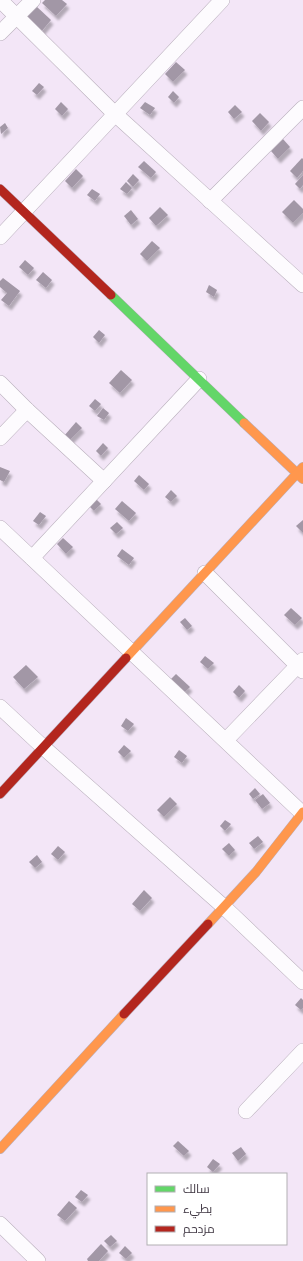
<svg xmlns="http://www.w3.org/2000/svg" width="303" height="1261" font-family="'Noto Sans',Cairo,sans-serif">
<defs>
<filter id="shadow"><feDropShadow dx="2.5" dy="4.5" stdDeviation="1" flood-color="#0004"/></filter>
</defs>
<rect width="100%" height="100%" fill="#f3e6f7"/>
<!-- building -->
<g fill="#a297a6" filter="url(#shadow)">
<polygon points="45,0 62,0 67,4 56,16 42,3"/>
<polygon points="36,6 51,20 41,32 25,18"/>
<polygon points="176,62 185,70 173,82 165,74"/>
<polygon points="39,83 44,87 37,95 32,91"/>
<polygon points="173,91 179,97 174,103 168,97"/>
<polygon points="61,102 68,109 62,116 55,109"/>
<polygon points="145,102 155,108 150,115 140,108"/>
<polygon points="235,105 242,112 234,119 228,112"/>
<polygon points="260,113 269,122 261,131 252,121"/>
<polygon points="5,123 8,128 1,134 0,127"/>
<polygon points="283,139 290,147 278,159 271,151"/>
<polygon points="302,158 303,159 303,171 297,178 290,171"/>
<polygon points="144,161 156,172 151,178 138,167"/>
<polygon points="76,169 83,176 72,188 65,181"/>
<polygon points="133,174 139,180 133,187 127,181"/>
<polygon points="303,175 303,185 300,189 295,184"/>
<polygon points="126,182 132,188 127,194 120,189"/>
<polygon points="92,189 100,194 95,201 87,195"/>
<polygon points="294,200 303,209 303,213 293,223 282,212"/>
<polygon points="160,207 168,215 156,226 149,218"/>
<polygon points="131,210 138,219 131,225 124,216"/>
<polygon points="152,241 160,248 147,261 140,254"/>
<polygon points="25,260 34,268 28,275 19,267"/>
<polygon points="43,272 52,280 46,288 36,280"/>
<polygon points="3,278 20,291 9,306 1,300 7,293 0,287 0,281"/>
<polygon points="209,285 217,290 214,297 206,292"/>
<polygon points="99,330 105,335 99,343 93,337"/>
<polygon points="121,370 132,380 120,393 109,383"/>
<polygon points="95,399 101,404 95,411 89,406"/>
<polygon points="103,408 109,413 104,420 97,416"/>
<polygon points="76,422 82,428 69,441 64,436"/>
<polygon points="103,443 108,448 101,456 96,451"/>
<polygon points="0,467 10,471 4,482 0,480"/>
<polygon points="139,475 149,484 144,490 134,481"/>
<polygon points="171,490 177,496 171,502 165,497"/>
<polygon points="95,498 101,504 94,511 89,506"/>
<polygon points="122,501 136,513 129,521 115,509"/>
<polygon points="40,512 46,516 39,525 33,521"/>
<polygon points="303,520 303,533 296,526"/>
<polygon points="117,522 123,528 116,534 110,528"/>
<polygon points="63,538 73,547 66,554 57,544"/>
<polygon points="122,549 134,558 129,565 117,556"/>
<polygon points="291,608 302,618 295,625 284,615"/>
<polygon points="185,618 192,626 187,630 180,622"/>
<polygon points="205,656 214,663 208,669 200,662"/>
<polygon points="26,665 38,677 24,689 13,677"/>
<polygon points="176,674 190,687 183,694 169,681"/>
<polygon points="239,685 245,691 239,698 233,692"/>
<polygon points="126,718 134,724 128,731 121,726"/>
<polygon points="124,745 131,751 124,758 118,752"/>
<polygon points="179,750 187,756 182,763 174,757"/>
<polygon points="255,788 260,794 253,799 249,794"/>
<polygon points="263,794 270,803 262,809 255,800"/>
<polygon points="170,797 177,804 164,817 157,810"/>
<polygon points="225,820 231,824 225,831 220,826"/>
<polygon points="258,836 263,842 254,849 249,843"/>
<polygon points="229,843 235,850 229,856 222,849"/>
<polygon points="58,846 65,852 58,860 51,854"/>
<polygon points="37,855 42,862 35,868 29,862"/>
<polygon points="144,890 152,898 140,911 132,904"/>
<polygon points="301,998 303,1000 303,1008 301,1010 295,1005"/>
<polygon points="178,1141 189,1151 184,1156 173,1146"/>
<polygon points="241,1147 246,1154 238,1161 232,1153"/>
<polygon points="213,1159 220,1164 213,1172 207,1167"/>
<polygon points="81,1190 88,1195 82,1202 75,1197"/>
<polygon points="69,1201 77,1208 65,1221 57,1215"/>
<polygon points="111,1235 117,1241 110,1247 104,1241"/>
<polygon points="101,1244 108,1251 99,1261 88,1261 87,1259"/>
<polygon points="125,1246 132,1253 126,1259 119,1253"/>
</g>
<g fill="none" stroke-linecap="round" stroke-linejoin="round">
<defs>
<g id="street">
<polyline points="0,0 115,114 303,285"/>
<polyline points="0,33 33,0"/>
<polyline points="210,201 303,108"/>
<polyline points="0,237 222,0"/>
<polyline points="0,383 27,410 104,481"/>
<polyline points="0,438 27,410"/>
<polyline points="0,528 302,813"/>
<polyline points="32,558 199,379"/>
<polyline points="205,573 303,671"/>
<polyline points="0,707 43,747 224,907 303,982"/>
<polyline points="226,740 303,660"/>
<polyline points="246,1111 303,1051"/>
<polyline points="0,1224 38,1261"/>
</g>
<polyline id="fast" points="111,295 244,423"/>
<g id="slow">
<polyline points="244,423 303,479"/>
<polyline points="126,658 303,467"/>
<polyline points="208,924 256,872 303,812"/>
<polyline points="0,1149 124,1014"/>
</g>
<g id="jam">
<polyline points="0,189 111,295"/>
<polyline points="0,794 126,658"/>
<polyline points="124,1014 208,924"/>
</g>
</defs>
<!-- street casing -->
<use href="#street" stroke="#b9afbc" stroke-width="16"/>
<!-- fast casing -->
<use href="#fast" stroke="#b9afbc" stroke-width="10"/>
<!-- slow casing -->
<use href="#slow" stroke="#b9afbc" stroke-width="10"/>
<!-- jam casing -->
<use href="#jam" stroke="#b9afbc" stroke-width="10"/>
<!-- street -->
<use href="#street" stroke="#fdfbfe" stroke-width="15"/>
<!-- fast -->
<use href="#fast" stroke="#63d668" stroke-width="9"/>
<!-- slow -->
<use href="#slow" stroke="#ff974d" stroke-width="9"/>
<!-- jam -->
<use href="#jam" stroke="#b3261e" stroke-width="9"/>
</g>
<!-- legend -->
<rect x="147" y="1173" width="140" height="72" fill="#ffffff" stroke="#b2afb3"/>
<rect x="155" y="1186" width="20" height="6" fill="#63d668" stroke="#b2afb3"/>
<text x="183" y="1193" font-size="12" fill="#3f3642">سالك</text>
<rect x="155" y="1206" width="20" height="6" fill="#ff974d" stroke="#b2afb3"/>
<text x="183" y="1213" font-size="12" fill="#3f3642">بطيء</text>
<rect x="155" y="1226" width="20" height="6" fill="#b3261e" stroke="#b2afb3"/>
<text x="183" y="1233" font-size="12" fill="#3f3642">مزدحم</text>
</svg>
